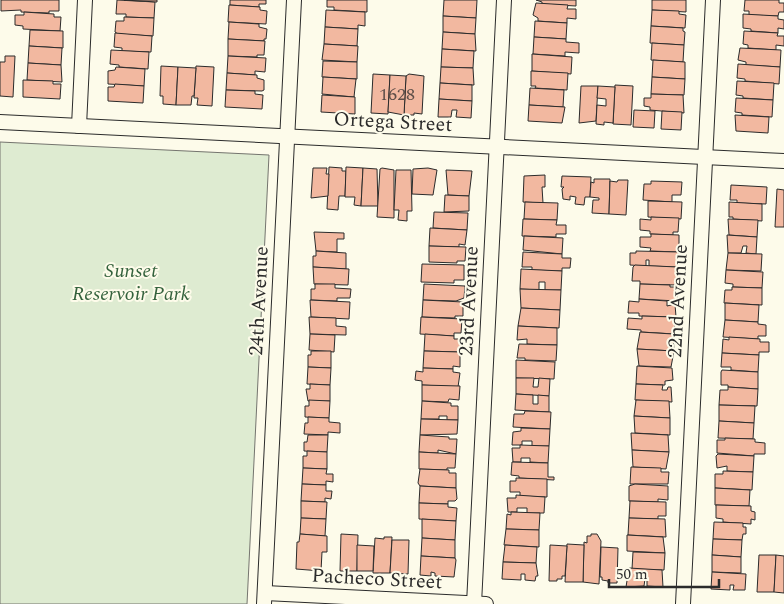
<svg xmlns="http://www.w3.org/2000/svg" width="784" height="604" font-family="Spectral,serif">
<rect width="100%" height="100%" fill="#fdfbea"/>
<!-- green -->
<polygon fill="#deebd1" stroke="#74746e" points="0,142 269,155 247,604 0,604"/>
<!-- building -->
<g fill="#f2b8a0" stroke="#2b2b2b">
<polygon points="1,0 59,0 59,11 49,11 49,13 21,12 21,10 1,11"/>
<polygon points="117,0 155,2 154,18 126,17 126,14 116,14"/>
<polygon points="124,0 157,0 157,2"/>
<polygon points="230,0 266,0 266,4 259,4 259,7 230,5"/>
<polygon points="327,0 367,0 367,12 334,10 334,7 327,7"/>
<polygon points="444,0 477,0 476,18 443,16"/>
<polygon points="536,0 576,0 576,6 542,4 542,2"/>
<polygon points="652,0 686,0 686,12 652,10"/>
<polygon points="745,0 779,0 779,3 784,3 784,12 779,12 778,16 749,15 749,11 744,11"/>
<polygon points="536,3 568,5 567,9 576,9 576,19 567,18 567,23 538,21 538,18 533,15"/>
<polygon points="229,5 260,7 260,10 267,11 266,24 228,22"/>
<polygon points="326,10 365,12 365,26 358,25 358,29 325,27"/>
<polygon points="652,10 679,11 679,14 686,15 685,28 651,26"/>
<polygon points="24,12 54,14 54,17 61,17 60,31 23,29 23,26 15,25 15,15 24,15"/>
<polygon points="743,14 778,16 778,19 784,20 784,29 778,28 778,33 751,31 751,29 743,28"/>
<polygon points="443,16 476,18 475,34 443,32"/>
<polygon points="124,17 154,18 153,36 118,34 115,32 116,21 124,21"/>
<polygon points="535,21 567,23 566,39 534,37"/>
<polygon points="229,22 259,24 259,27 267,29 266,39 264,39 264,41 228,39"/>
<polygon points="651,26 683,28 683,31 685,32 684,45 650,43"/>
<polygon points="325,27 358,29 357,46 324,44"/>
<polygon points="30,30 63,31 63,48 29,46"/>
<polygon points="744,31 778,33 777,36 784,36 784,46 776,45 776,50 748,48 748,45 743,44"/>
<polygon points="443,32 475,34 476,51 442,49"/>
<polygon points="115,33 152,36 151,52 122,51 122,48 114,47"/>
<polygon points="534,37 566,39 566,42 579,43 579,53 565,52 565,56 533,54"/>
<polygon points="228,39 265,41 264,55 257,55 257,57 228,56"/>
<polygon points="652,43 684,45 683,62 651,60"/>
<polygon points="324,44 358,46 357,62 322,60"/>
<polygon points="29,46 62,48 61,65 28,63"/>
<polygon points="740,48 781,50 780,67 746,65 746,62 738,60"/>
<polygon points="442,49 474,51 473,68 441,67"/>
<polygon points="111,50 149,52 148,69 119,67 119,65 110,64"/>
<polygon points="532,54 572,57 571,74 532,71"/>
<polygon points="5,56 15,56 13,97 0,96 0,62 5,62"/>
<polygon points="228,56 266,58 265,72 255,71 255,75 227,73"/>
<polygon points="653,60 685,62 685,79 652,77"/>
<polygon points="323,61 357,62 357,79 322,77"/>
<polygon points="28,63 61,65 62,82 27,80"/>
<polygon points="738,64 780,67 779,84 745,81 745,79 737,78"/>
<polygon points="161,66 178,67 176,105 163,104 163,96 160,96"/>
<polygon points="196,66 214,67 212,106 197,105 198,98 194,98"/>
<polygon points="116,67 145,69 144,86 108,84 108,71 115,70"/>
<polygon points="178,67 196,68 194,96 192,96 191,105 176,105"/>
<polygon points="441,67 473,68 474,85 440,83"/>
<polygon points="531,71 568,73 567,90 535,88 536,86 531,86"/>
<polygon points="227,73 257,75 257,78 264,80 264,90 262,91 226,90"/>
<polygon points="373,74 390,75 388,114 371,113"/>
<polygon points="409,74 424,76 422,114 414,113 414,115 404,115 406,76"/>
<polygon points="390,75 406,76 404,115 388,112"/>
<polygon points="323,77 356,79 354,97 322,94"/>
<polygon points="652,77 685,79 684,95 651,94"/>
<polygon points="23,80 53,81 53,84 61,84 60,99 23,97"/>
<polygon points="737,81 774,83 773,100 743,98 743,96 736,95"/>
<polygon points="440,83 472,85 472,101 439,99"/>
<polygon points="115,84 144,86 143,103 108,101 108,87 114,87"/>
<polygon points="615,85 633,86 631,125 613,124"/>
<polygon points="581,86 598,86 596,121 579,123"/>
<polygon points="598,86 615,87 613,123 604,122 604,125 596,124 597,105 606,106 606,99 597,98"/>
<polygon points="530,88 564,90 563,107 529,105"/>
<polygon points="226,90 255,91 255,94 263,95 262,109 225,107"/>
<polygon points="651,94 683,95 684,113 650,110 650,107 644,106 644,98 651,98"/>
<polygon points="322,95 355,97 355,114 321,112"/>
<polygon points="736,98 773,100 772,117 742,115 742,113 735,112"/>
<polygon points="439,99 472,101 471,118 456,117 457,110 452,110 451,117 438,117"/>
<polygon points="529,105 565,107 562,123 528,121"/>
<polygon points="634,110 655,111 654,128 633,127"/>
<polygon points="662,111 682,112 681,130 661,129"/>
<polygon points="735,115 769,117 768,133 736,131"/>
<polygon points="329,167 342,168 342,171 346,171 345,196 339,196 338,210 327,209"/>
<polygon points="346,167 363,168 361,206 354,205 355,197 345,197"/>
<polygon points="313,168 327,168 326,174 329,174 328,196 311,198"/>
<polygon points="363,168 377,169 378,206 361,206"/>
<polygon points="382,168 394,170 394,218 377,217 380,169"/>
<polygon points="428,168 437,170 433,195 412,194 413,169"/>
<polygon points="396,170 411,170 412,211 407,211 407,221 398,220 399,210 394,210"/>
<polygon points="446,170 472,171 469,196 448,195"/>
<polygon points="545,175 545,187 542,187 543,203 523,202 524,176"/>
<polygon points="562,176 591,177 590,197 585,197 584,205 575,204 576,197 570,196 570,200 563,199 562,189 564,187 561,187"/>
<polygon points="594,179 610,179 609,214 592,213 593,200 599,200 599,198 590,197 591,182 594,183"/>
<polygon points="618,180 628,180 626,215 609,214 610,181 617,182"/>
<polygon points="651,181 682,182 681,195 672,195 672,202 643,200 644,184 651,184"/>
<polygon points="731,185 767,187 766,204 737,203 737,200 730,200"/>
<polygon points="777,189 784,190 784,227 775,227"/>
<polygon points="445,195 469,196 469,211 444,212"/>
<polygon points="648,201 682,202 681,219 648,217"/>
<polygon points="525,202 558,203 557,220 524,219"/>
<polygon points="729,202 762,204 762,221 733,219 733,217 729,217"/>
<polygon points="434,212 468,213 467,230 433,228"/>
<polygon points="651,217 679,218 678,232 673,232 673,235 650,234 650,231 640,230 640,219 651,220"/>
<polygon points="523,219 557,220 556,225 566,225 566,234 556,234 556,237 522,236"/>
<polygon points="728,219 758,220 757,237 729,235"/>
<polygon points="430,228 467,230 465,245 459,244 459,247 429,246"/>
<polygon points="314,232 344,233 344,239 337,239 337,252 316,251"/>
<polygon points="651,234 679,235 679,252 650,251 651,248 640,247 640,237 651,237"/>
<polygon points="727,235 757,237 756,254 746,253 747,246 743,246 741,253 728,253"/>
<polygon points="524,236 563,238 562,254 523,250"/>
<polygon points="429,246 466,247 465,261 457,261 457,263 429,262"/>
<polygon points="316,251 346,253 346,269 313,267 313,256 316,256"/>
<polygon points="636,251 679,252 679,262 677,262 677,267 649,266 649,260 646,260 646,266 630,265 630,253 636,253"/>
<polygon points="523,252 562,254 562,258 571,258 570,268 562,268 562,271 532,270 532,267 522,267"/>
<polygon points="728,253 762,254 761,271 726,270"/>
<polygon points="422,264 464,265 464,280 454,280 454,283 421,282"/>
<polygon points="635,265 677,267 676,285 640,284 640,281 632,281 633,267"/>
<polygon points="313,267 349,269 348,285 314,284"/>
<polygon points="521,269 562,271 561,290 545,290 545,282 539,282 539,290 520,289"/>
<polygon points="726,270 763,272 762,288 733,287 733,284 725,283"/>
<polygon points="315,284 335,284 335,288 351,289 350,298 337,298 337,301 311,300 311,289 315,289"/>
<polygon points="424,284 465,286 464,298 456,301 423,300"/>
<polygon points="640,284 670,285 670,287 677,287 677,301 639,299"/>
<polygon points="732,287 762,288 762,305 724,303 725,290 732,290"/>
<polygon points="520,289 561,290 560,310 521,308"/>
<polygon points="639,299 667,301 667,306 675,304 676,317 639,316 639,313 628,313 629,301 639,302"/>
<polygon points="310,300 350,302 349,319 311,317"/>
<polygon points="423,300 463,302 463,316 455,316 455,318 422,317"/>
<polygon points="725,303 759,305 758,322 725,320"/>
<polygon points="521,308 560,310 559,328 518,326"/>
<polygon points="642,316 674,317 675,334 641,332 641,330 627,329 628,318 642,319"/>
<polygon points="309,317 336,318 336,326 346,327 346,335 310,334"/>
<polygon points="421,317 462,319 461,333 454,333 454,336 420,334"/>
<polygon points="725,320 758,322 758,324 766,325 766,336 758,336 758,339 723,337"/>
<polygon points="518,326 557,328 557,345 527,344 527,339 517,340"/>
<polygon points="640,332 673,334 674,351 637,349"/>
<polygon points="310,334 335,335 334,352 309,350"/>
<polygon points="425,334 454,336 454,339 462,339 461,350 460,352 424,351"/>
<polygon points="729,337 760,339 760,342 769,342 769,352 759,352 759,355 722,353 723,339 729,340"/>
<polygon points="519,344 557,345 556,361 525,360 525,358 517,358"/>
<polygon points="637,349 674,351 671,367 639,366"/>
<polygon points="311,351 331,351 331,368 308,367 308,355 311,355"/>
<polygon points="424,351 460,352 460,367 453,366 453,369 423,368"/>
<polygon points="722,353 759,355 758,372 731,370 731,367 721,367"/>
<polygon points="516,360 555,362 554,379 516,378"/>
<polygon points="637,366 672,368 673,380 665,381 665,385 636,384"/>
<polygon points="308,367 331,368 330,385 307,384"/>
<polygon points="423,368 453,369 453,372 460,373 458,387 422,385 422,381 415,380 416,371 423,372"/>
<polygon points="722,370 758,372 758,389 728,387 728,385 721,385 721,372"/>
<polygon points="516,378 534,378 533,387 538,387 539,378 550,379 549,396 516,394"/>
<polygon points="310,384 330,385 330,401 308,401 306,389 310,389"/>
<polygon points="636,384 663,385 662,390 667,390 668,387 671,387 672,402 635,400"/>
<polygon points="422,385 460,386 459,400 449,399 448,402 422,401"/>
<polygon points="728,387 758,389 757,406 719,405 720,390 728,390"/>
<polygon points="516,394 533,395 533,404 538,404 538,395 549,396 549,412 515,410"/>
<polygon points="309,400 330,401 329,418 305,417 305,406 309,406"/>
<polygon points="636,400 669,401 670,418 634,416"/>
<polygon points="422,401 451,403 451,406 458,406 458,420 447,420 447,416 439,416 439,419 421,419"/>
<polygon points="719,405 755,406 754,423 719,421"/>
<polygon points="525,411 551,412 550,429 513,427 514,414 524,414"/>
<polygon points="634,416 670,418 670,435 635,433"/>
<polygon points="308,417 329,418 329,422 340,423 340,433 328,432 328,435 304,434 305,423 308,423"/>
<polygon points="421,419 458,420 457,434 420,435"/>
<polygon points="719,421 754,423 753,439 718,438"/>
<polygon points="521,428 550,429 549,446 532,446 532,441 522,441 522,445 512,445 513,432 521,431"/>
<polygon points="631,433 668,435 669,452 632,450"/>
<polygon points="308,435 328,435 327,452 304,451 304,442 307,442"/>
<polygon points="420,435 449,437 449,439 457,439 456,454 438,450 438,453 419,452"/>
<polygon points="725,438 755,439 755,442 765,443 765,454 754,454 754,456 717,453 717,440 725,440"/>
<polygon points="520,445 549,446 548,463 530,462 530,458 521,458 521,462 513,462 512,448 520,448"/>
<polygon points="632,450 669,452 666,469 633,467"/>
<polygon points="307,451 327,452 327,469 303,468 303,456 307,456"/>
<polygon points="419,452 456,454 455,468 447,468 447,470 419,469"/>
<polygon points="718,454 754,456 753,472 727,471 727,466 717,468 716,456"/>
<polygon points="512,462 548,463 548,477 554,477 554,480 519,478 519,476 511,475"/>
<polygon points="631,467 661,468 661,472 669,472 668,484 630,484"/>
<polygon points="303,468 327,469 326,474 333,474 333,482 326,481 326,485 302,484"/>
<polygon points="420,469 449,470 449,473 456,473 456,488 420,486 418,483"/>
<polygon points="723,471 753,472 752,490 715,488 715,474 723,474"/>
<polygon points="516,478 547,479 547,497 520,496 520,492 510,492 510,481 516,481"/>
<polygon points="302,484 326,485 326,491 332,491 331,499 325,498 325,502 301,501"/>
<polygon points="635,484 668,486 668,500 658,499 658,502 629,501 629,486"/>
<polygon points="420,486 456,488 457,499 455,501 448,501 448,504 419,503"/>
<polygon points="715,488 750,490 749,506 715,505"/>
<polygon points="516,495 545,497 544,513 527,513 527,508 517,508 517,512 508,512 507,498 516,498"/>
<polygon points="301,501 327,502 326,519 301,518"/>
<polygon points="630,501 666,502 666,516 658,516 658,519 629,518"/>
<polygon points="419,503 448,504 448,507 457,508 456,521 419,519"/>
<polygon points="716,505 751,506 751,511 755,512 755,520 751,519 751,524 723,522 723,519 716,518"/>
<polygon points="511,512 540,513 539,530 506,529 507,514 511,515"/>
<polygon points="301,518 326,519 325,536 300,534"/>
<polygon points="629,518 665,519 666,537 628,535"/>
<polygon points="422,519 456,521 455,540 422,538"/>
<polygon points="714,522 743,523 743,527 746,527 746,534 743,534 742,540 713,539"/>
<polygon points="506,529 539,530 539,547 504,545"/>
<polygon points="300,534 327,536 327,552 322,552 321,571 296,569 297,542 299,542"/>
<polygon points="341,534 358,535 357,571 340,571"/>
<polygon points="591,534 597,534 601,541 599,584 583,582 584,542 587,543 587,536 591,536"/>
<polygon points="627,535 663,537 665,553 627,551"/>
<polygon points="384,537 392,537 390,573 373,573 375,538 384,539"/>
<polygon points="422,538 455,540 455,558 421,556"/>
<polygon points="713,539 742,540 741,557 712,555"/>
<polygon points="392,540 409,540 408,574 390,573"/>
<polygon points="567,544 584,545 583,582 565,582"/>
<polygon points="357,545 374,546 373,571 357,571"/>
<polygon points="505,545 537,547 536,563 503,562"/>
<polygon points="550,545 567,546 565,576 562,576 562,579 557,579 557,581 549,581"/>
<polygon points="601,547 618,548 617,583 608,583 608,581 602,580 602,577 600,577"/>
<polygon points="633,552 665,553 664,570 632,569"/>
<polygon points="712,555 741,557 741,573 712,572"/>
<polygon points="759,555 776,555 774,592 757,592"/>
<polygon points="776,555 784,556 784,593 774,592"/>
<polygon points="421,556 455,558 456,560 454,577 435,576 435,573 431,572 431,576 420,575"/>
<polygon points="503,562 536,563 538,576 536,576 535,581 525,580 525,574 521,574 521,580 502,579"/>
<polygon points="629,568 662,570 663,587 647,586 647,580 645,579 644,586 626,587"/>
<polygon points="712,572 746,574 745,590 733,590 734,585 730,585 730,590 711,589"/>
</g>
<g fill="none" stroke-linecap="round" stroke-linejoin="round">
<defs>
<g id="street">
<polyline points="0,122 784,161"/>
<polyline points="79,126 85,0"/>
<polyline points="265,593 486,604"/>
<polyline points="264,604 294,0"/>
<polyline points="474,604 504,0"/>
<polyline points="683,604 713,0"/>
</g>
</defs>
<!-- street casing -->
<use href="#street" stroke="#2b2b2b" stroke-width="16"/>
<!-- street -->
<use href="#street" stroke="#fdfbea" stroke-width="14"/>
</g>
<g text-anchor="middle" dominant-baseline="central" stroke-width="4" stroke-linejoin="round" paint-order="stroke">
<!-- number labels -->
<g font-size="18" fill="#5d4e48">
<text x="397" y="94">1628</text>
</g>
<!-- street labels -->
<g font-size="20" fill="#2b2b2b" stroke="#fdfbea">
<text transform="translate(393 122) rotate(3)">Ortega Street</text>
<text transform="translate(259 301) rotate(-87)">24th Avenue</text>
<text transform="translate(469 301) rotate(-87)">23rd Avenue</text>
<text transform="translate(678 301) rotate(-87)">22nd Avenue</text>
<text transform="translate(377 579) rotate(3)">Pacheco Street</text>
</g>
<!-- park labels -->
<g font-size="20" font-style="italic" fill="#34623c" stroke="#fdfbea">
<text x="131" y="271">Sunset<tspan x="131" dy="23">Reservoir Park</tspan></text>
</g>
</g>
<!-- scale -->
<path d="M609 579v8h110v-8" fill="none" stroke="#2b2b2b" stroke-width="2.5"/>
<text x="616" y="579" font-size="15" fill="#2b2b2b" stroke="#fdfbea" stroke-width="4" paint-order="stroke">50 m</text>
</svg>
